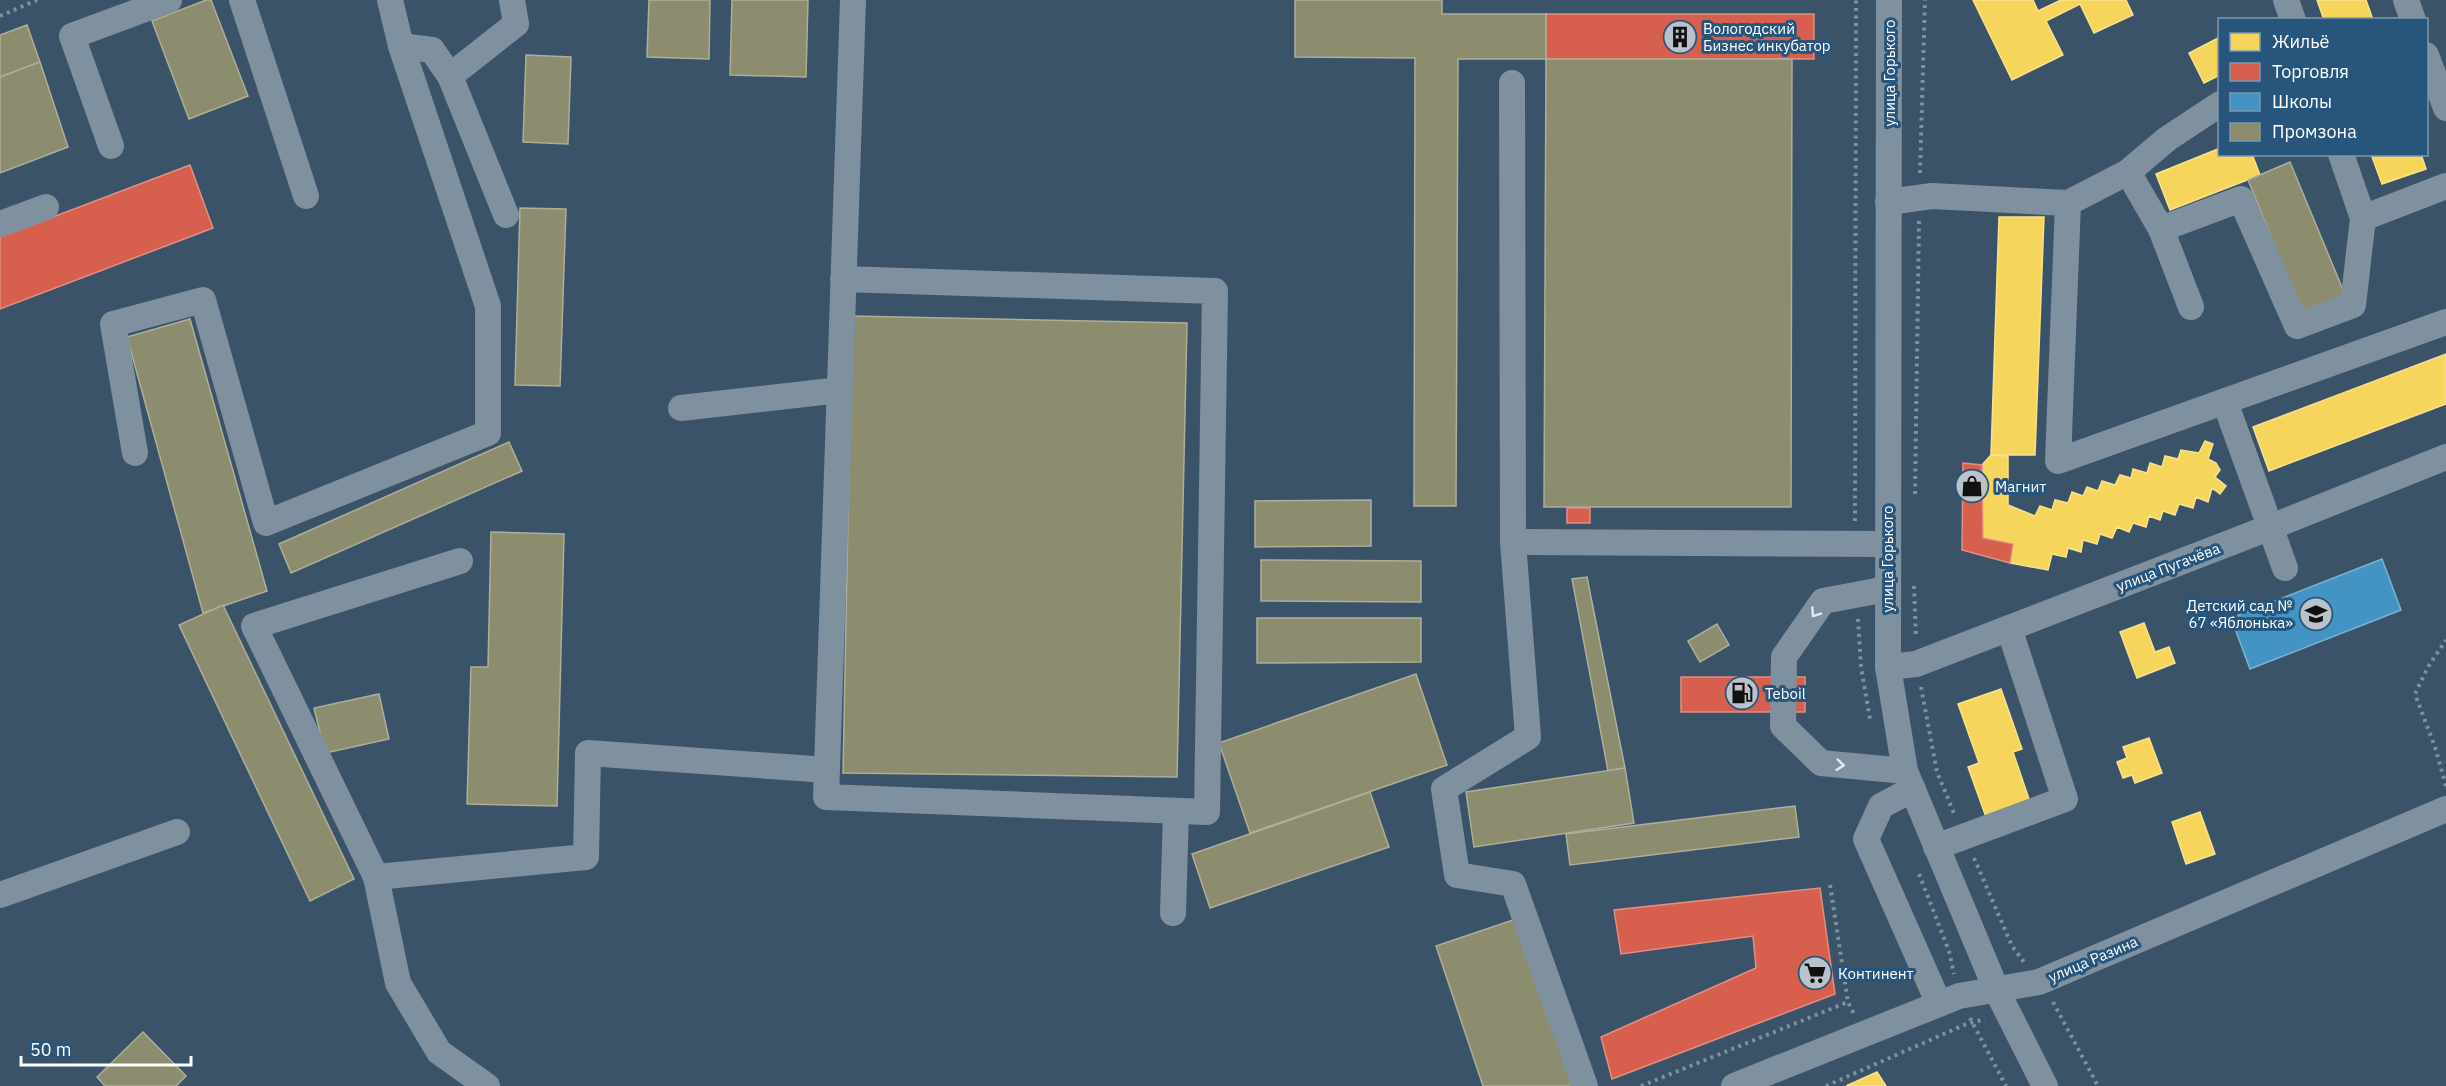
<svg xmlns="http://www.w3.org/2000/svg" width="2446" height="1086" font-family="'IBM Plex Sans',sans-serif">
<rect width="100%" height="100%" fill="#3a5368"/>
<!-- homes -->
<g fill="#f6d55c" stroke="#f9e28d" stroke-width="1.5">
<polygon points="1973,0 2033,0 2038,11 2061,0 2126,0 2133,15 2094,33 2080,4 2046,21 2063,55 2012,80"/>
<polygon points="2317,0 2366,0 2373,20 2324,20"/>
<polygon points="2220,37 2220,75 2204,83 2189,53"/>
<polygon points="2220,148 2220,154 2252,154 2260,175 2170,210 2156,174"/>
<polygon points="2371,154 2421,154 2426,169 2382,184"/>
<polygon points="1999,217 2044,217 2035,455 1991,455"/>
<polygon points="2446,354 2446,404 2269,471 2253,427"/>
<polygon points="2205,441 2213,444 2208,459 2216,463 2220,470 2215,477 2226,486 2220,494 2212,488 2208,502 2196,497 2193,508 2179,504 2175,515 2163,511 2160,520 2149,516 2146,527 2133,523 2129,532 2117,527 2112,538 2100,534 2097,544 2083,540 2081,552 2068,548 2066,557 2052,554 2048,570 2010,563 2013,544 1983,538 1982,465 1991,455 2008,456 2008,505 2035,516 2040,506 2052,510 2055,500 2068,503 2072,492 2083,496 2087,487 2098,491 2102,481 2115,485 2120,475 2131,478 2133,469 2147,473 2150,463 2162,467 2165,456 2178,459 2181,450 2199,453"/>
<polygon points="2144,623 2155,652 2169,647 2175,663 2137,678 2120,632"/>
<polygon points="2001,689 2022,749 2013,752 2030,802 1986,817 1968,767 1979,763 1958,704"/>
<polygon points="2149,738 2162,773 2135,783 2132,775 2123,778 2117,762 2127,758 2123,747"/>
<polygon points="2200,812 2215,854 2186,864 2172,822"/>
<polygon points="1877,1072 1886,1086 1846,1086"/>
</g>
<!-- shops -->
<g fill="#d6604d" stroke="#e29082" stroke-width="1.5">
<rect x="1546" y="14" width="268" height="45"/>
<polygon points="190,165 213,228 0,309 0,237"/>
<polygon points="1963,463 1982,465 1983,538 2013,544 2010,563 1962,550"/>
<rect x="1567" y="508" width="23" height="15"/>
<rect x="1681" y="677" width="124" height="35"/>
<polygon points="1820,888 1835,994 1612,1079 1601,1037 1756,968 1753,936 1621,954 1614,910"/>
</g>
<!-- schools -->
<polygon fill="#4393c3" stroke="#7bb3d5" stroke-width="1.5" points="2382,559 2401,610 2250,669 2231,618"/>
<!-- industry -->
<g fill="#8c8c6e" stroke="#aeae9a" stroke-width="1.5">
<polygon points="206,0 211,0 248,96 189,119 152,21"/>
<polygon points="649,0 710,0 709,59 647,57"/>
<polygon points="732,0 808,0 806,77 730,75"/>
<polygon points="1295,0 1442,0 1442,14 1546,14 1546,59 1458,59 1456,506 1414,506 1415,58 1295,57"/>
<polygon points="27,25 40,62 0,77 0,35"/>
<polygon points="526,55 571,57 568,144 523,142"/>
<polygon points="1546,59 1792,59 1791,507 1544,507"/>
<polygon points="40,62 68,147 0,173 0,77"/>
<polygon points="2290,162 2346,297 2303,315 2248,180"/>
<polygon points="520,208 566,209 560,386 515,385"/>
<polygon points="852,316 1187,323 1177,777 843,773"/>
<polygon points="190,319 267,591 203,613 127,337"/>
<polygon points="509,442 522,471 291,573 279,544"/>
<polygon points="1371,500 1371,546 1255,547 1255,501"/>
<polygon points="491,532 564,534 557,806 467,804 471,667 488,667"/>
<polygon points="1261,560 1421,561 1421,602 1261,601"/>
<polygon points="1587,577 1625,768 1608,771 1572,579"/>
<polygon points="223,605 354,879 310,901 179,625"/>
<polygon points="1257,618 1421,618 1421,662 1257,663"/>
<polygon points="1717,624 1729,645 1700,662 1688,641"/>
<polygon points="1416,674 1447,765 1250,833 1219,743"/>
<polygon points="379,694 389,739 325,753 314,708"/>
<polygon points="1625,768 1634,823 1474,847 1466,792"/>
<polygon points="1370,792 1389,847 1210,908 1192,854"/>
<polygon points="1795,806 1799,837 1570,865 1566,834"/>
<polygon points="1516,919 1572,1086 1483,1086 1436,946"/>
<polygon points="143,1032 186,1076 176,1086 105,1086 97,1077"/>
</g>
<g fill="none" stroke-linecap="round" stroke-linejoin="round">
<!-- path -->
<g stroke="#7f909f" stroke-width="4" stroke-dasharray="3 4.5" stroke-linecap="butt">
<polyline points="0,16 37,0"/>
<polyline points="1920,173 1925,0"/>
<polyline points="1915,494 1919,220"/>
<polyline points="1855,521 1856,0"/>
<polyline points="1914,586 1916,638"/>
<polyline points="1858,619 1861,667 1870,719"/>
<polyline points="1921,687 1937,772 1955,816"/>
<polyline points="2446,786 2435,747 2415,694 2428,667 2446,640"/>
<polyline points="1974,858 2012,946 2024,962"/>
<polyline points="1919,874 1949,951 1954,974"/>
<polyline points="1830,885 1848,1002 1854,1014"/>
<polyline points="2053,1002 2098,1086"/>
<polyline points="1970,1018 2006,1086"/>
<polyline points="1641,1086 1848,1002"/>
<polyline points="1826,1086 1964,1025 1985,1019"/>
</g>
<!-- minor -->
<g stroke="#7f909f" stroke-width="26">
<polyline points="242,0 306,196"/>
<polyline points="1889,0 1888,667 1905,771 1996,989 2045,1086"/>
<polyline points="2286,0 2293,20"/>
<polyline points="2406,0 2413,20"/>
<polyline points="401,46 432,50 450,76 516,24 512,0"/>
<polyline points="2426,55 2446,108"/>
<polyline points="450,76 506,215"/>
<polyline points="1512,83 1513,542 1528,737 1444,789 1457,875 1513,884 1585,1086"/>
<polyline points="111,146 72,36 169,0"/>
<polyline points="2341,154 2363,218 2446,186"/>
<polyline points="2128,172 2161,229"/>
<polyline points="1888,202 1932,196 2068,203 2058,461 2446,322"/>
<polyline points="2068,203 2128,172 2167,139 2220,104"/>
<polyline points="0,224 46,207"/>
<polyline points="843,279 1215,291 1207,812 826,797 853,0"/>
<polyline points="2191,307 2161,229 2241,199 2297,326 2353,305 2363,218"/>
<polyline points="2225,402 2285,568"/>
<polyline points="681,408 840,390"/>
<polyline points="135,453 113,324 203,300 266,523 488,433 488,306 401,46 390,0"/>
<polyline points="1513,542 1886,544"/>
<polyline points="1887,589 1823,601 1784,657 1783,726 1821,763 1905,771"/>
<polyline points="1888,667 1916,664 2271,527 2446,457"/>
<polyline points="1913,789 1881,806 1866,839 1939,1004"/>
<polyline points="1936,847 2065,799 2009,628"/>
<polyline points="376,877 254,626 460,561"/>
<polyline points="0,895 177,832"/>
<polyline points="1173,913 1176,811"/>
<polyline points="487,1086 439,1052 398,983 376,877 586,857 588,753 827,770"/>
<polyline points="1734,1086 1959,996 2039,982 2446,809"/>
</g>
</g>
<!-- one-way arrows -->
<defs><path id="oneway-chevron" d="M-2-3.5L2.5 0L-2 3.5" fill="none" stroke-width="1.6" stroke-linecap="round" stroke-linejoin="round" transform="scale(1.5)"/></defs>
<g stroke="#e5e9ec">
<use href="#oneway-chevron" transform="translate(1815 613) rotate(125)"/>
<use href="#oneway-chevron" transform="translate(1840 765) rotate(6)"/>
</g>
<!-- icons -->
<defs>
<symbol id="building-disc" viewBox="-11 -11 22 22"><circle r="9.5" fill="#bac3ca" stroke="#27557b"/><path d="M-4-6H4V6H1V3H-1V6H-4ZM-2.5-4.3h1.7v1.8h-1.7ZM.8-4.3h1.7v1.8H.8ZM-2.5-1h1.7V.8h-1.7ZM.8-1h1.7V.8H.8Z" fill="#111"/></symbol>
<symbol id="shop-disc" viewBox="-11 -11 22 22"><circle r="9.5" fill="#bac3ca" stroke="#27557b"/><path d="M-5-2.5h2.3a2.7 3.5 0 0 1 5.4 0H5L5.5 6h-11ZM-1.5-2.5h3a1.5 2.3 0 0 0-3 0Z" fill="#111"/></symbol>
<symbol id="school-disc" viewBox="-11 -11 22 22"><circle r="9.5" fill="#bac3ca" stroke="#27557b"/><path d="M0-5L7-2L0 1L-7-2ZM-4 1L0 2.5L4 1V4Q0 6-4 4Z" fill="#111"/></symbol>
<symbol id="fuel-disc" viewBox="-11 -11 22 22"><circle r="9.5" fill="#bac3ca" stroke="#27557b"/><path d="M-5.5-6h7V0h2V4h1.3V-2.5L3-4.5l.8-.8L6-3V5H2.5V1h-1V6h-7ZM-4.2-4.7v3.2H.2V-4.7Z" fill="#111"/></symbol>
<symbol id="supermarket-disc" viewBox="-11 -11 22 22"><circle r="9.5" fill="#bac3ca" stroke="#27557b"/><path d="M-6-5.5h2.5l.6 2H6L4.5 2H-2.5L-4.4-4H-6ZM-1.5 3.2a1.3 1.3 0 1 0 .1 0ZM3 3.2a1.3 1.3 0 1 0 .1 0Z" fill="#111"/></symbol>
</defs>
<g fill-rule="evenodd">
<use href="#building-disc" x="1661" y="18" width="38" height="38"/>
<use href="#shop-disc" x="1953" y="467" width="38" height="38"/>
<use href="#school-disc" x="2297" y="595" width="38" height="38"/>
<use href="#fuel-disc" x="1723" y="674" width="38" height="38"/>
<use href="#supermarket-disc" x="1796" y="954" width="38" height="38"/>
</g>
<g text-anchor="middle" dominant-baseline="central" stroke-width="6" stroke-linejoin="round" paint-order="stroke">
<!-- poi labels -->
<g font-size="15" fill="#fff" stroke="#27557b" text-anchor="start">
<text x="1703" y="28">Вологодский<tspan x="1703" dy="17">Бизнес инкубатор</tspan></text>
<text x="1995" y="486">Магнит</text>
<text x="2293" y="605" text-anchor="end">Детский сад №<tspan x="2293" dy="17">67 «Яблонька»</tspan></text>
<text x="1765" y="693">Teboil</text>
<text x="1838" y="973">Континент</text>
</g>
<!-- street labels -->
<g font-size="15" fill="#fff" stroke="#27557b">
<text transform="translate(1889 73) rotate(-90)">улица Горького</text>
<text transform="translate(1887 559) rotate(-90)">улица Горького</text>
<text transform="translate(2168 567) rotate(-21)">улица Пугачёва</text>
<text transform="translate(2093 959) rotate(-23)">улица Разина</text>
</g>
</g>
<!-- legend -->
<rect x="2218" y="18" width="210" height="138" fill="#27557b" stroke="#7d99b0" stroke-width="1.5"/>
<rect x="2230" y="33" width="30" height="18" fill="#f6d55c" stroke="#7d99b0" stroke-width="1.5"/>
<text x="2272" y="48" font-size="18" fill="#ffffff">Жильё</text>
<rect x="2230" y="63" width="30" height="18" fill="#d6604d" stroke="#7d99b0" stroke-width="1.5"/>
<text x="2272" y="78" font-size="18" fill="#ffffff">Торговля</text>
<rect x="2230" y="93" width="30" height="18" fill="#4393c3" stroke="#7d99b0" stroke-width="1.5"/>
<text x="2272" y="108" font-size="18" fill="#ffffff">Школы</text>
<rect x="2230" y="123" width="30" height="18" fill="#8c8c6e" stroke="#7d99b0" stroke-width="1.5"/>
<text x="2272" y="138" font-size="18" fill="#ffffff">Промзона</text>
<!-- scale -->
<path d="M21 1056v9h170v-9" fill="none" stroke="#ffffff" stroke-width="3"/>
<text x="30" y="1056" font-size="18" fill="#ffffff" stroke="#27557b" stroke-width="4.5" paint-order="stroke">50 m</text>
</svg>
